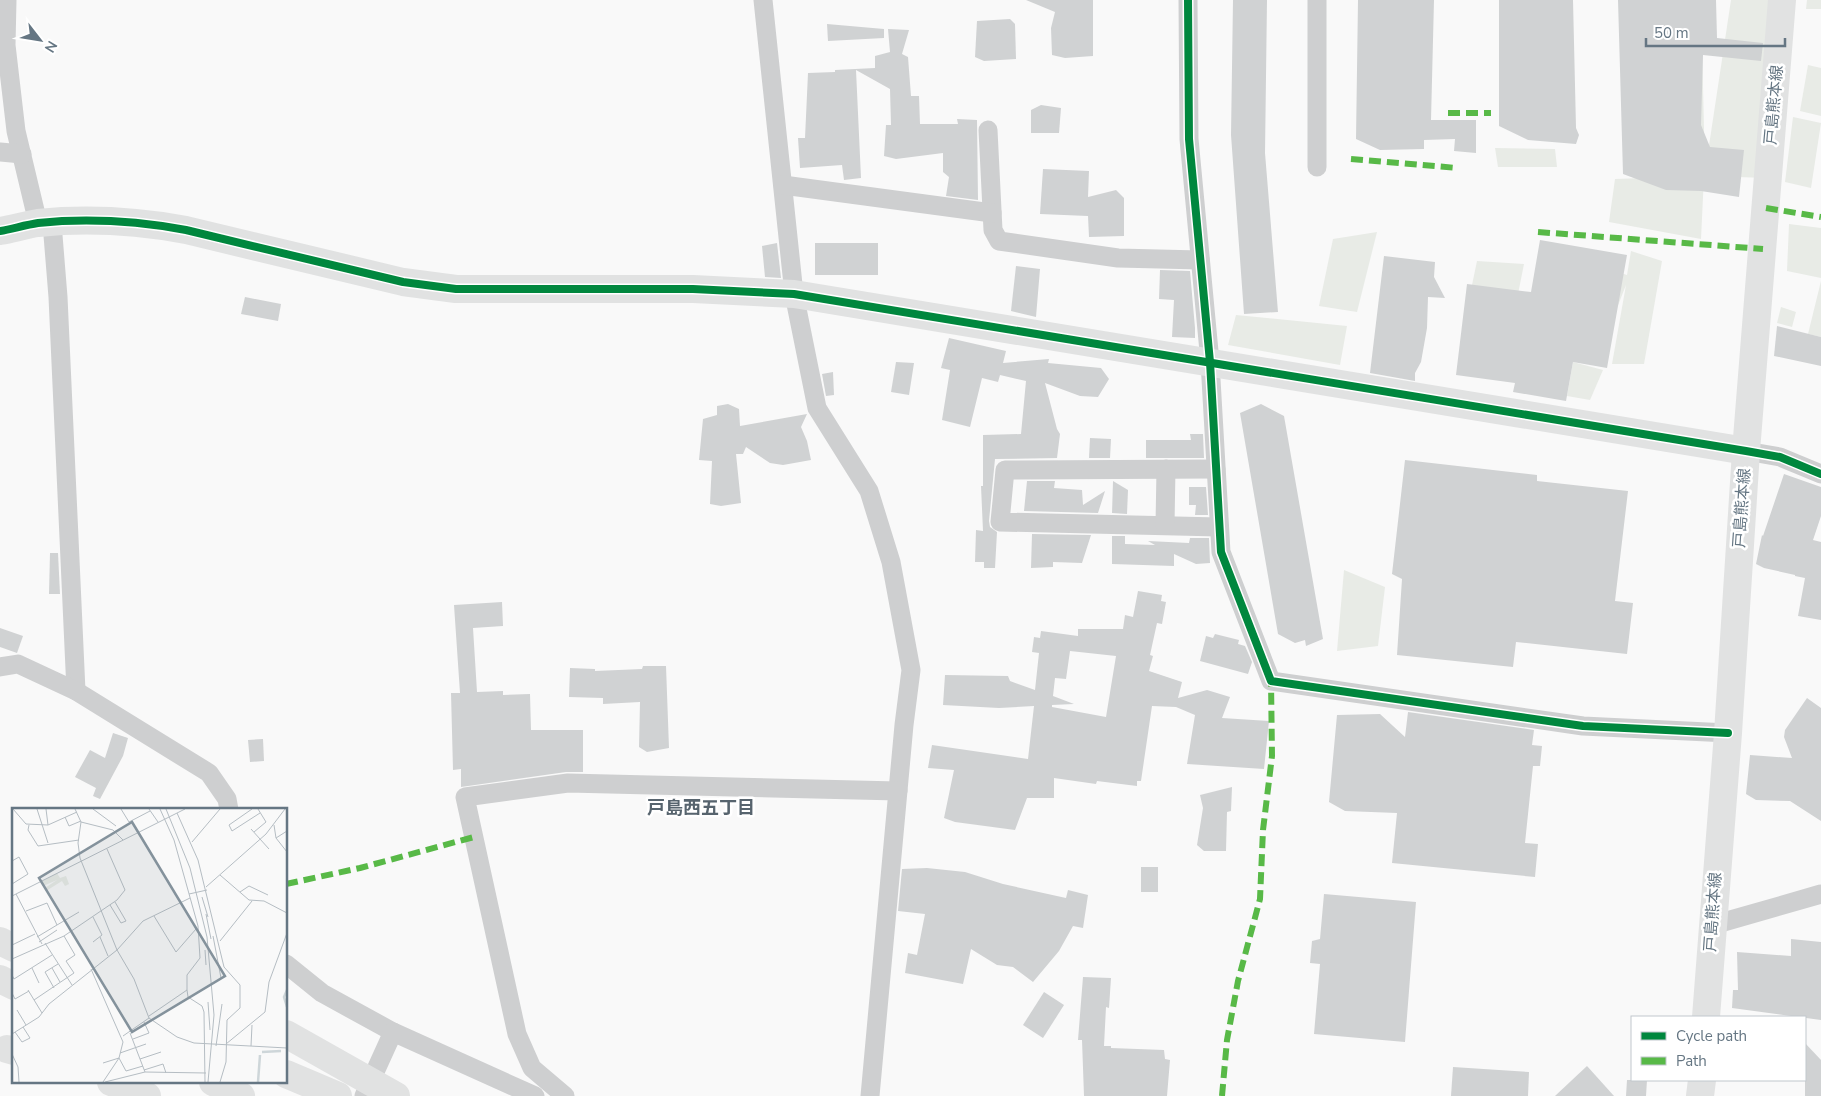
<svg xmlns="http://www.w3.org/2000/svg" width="1821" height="1096" font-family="'Nunito Sans','Noto Sans JP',sans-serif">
<rect width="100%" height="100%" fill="#f9f9f9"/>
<!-- green -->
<g fill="#e8ebe6">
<polygon points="1701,0 1705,172 1731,0 1771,0 1768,178 1704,176 1701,239 1609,222 1615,179 1671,177"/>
<polygon points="1807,0 1821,0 1821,9 1806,9"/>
<polygon points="1808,65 1821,68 1821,116 1800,111"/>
<polygon points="1793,117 1821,123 1811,188 1785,182"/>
<polygon points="1495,148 1555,149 1557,167 1498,167"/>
<polygon points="1789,224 1821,228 1821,278 1787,271"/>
<polygon points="1377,232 1357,312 1319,306 1333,239"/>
<polygon points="1631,251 1662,261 1644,364 1612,364 1626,285 1600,351 1557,252 1627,275"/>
<polygon points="1477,261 1524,264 1518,294 1472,285"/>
<polygon points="1821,281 1821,337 1808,334"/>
<polygon points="1781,307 1796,312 1792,327 1777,323"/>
<polygon points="1236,315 1347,326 1340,365 1228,345"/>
<polygon points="1573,362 1603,370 1590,400 1567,396"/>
<polygon points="1344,570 1385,587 1378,646 1337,651"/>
</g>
<!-- building -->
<g fill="#d0d2d3" fill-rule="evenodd">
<polygon points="1026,0 1093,0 1093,56 1065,58 1052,55 1051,28 1055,12"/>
<polygon points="1233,0 1267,0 1265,153 1278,312 1244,314 1231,135"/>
<polygon points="1358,0 1434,0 1431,120 1476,120 1476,153 1454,151 1455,139 1424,140 1424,149 1380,150 1356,139"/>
<polygon points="1499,0 1573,0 1576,128 1579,135 1576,144 1528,140 1499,126"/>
<polygon points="1618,0 1716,0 1717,38 1763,43 1761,61 1703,55 1701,125 1710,147 1744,150 1739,197 1701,191 1666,190 1623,174"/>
<polygon points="1010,19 1015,24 1016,59 984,61 975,57 977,21"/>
<polygon points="827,24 884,29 884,38 828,41"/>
<polygon points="888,29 909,30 902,54 908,57 911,96 919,96 920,124 958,124 957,119 977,120 978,200 946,196 949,177 943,172 943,153 896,159 884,156 886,125 891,125 890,89 856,70 861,178 844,180 842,165 800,168 798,138 805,138 808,73 835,72 835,70 875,68 875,56 890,52"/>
<polygon points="1041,105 1061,108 1059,133 1031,133 1031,110"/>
<polygon points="1043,169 1089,171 1088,197 1116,190 1124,198 1124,236 1089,237 1088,216 1040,214"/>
<polygon points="1540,240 1627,255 1607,368 1573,362 1566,401 1513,392 1515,383 1456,375 1467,284 1531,292"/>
<polygon points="777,243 781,278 765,277 762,246"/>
<rect x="815" y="243" width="63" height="32"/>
<polygon points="1384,256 1435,262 1434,277 1445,298 1428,297 1427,328 1421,362 1415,373 1415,381 1370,373"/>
<polygon points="1016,266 1040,269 1036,317 1011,311"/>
<polygon points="1160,270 1190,271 1195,328 1195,338 1172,337 1174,300 1159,299"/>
<polygon points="245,297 281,304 278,321 241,314"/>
<polygon points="1777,326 1821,337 1821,366 1774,356"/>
<polygon points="949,338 1006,351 1003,363 1049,359 1048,363 1101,368 1109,379 1098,397 1080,396 1045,383 1057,429 1060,434 1057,458 995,459 989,521 990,527 997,532 995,568 984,568 984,562 975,562 976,530 983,531 981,486 983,486 983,435 1021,434 1026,381 1000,375 998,382 982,378 970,427 942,420 950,370 941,368"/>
<polygon points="896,362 914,363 909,395 891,392"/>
<polygon points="833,372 834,395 826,396 822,374"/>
<polygon points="728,404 739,409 740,426 807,414 801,427 807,441 811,460 783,465 770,463 746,447 743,454 736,454 741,503 721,506 710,504 712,461 699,460 703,419 717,415 717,406"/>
<polygon points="1261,404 1284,416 1323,639 1306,646 1305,640 1295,643 1278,634 1240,413"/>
<polygon points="1190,434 1203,434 1204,458 1146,458 1146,440 1191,440"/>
<polygon points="1090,438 1111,439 1110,458 1089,458"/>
<polygon points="1405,460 1537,475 1537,481 1628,491 1615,601 1633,603 1627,654 1516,642 1513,667 1397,655 1402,579 1392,574"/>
<polygon points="1784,474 1821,487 1821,516 1813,540 1821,542 1821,620 1798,616 1805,578 1795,576 1795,575 1764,568 1756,564 1762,535 1763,536"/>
<polygon points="1027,481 1055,481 1054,488 1082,490 1083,505 1105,491 1098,513 1024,511"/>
<polygon points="1113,481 1128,490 1127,514 1112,513"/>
<polygon points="1189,487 1206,487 1208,515 1195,515 1196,505 1189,505"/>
<polygon points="1032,534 1091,535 1082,563 1053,562 1053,567 1031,568"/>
<polygon points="1112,536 1125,536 1125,544 1155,545 1148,541 1189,543 1190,538 1209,538 1210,563 1196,564 1174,554 1174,566 1112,564"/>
<polygon points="50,553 58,553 60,594 49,594"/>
<path d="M1138,591L1162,595L1161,601L1166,602L1162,624L1157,623L1150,655L1153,656L1149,671L1182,682L1178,698L1207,690L1230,697L1222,718L1269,721L1264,769L1187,764L1195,715L1176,707L1152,706L1141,781H1137V786L1097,781L1096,784L1054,778V798H1027L1015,830L955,822L944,818L954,770L928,768L932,745L1028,759L1034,706L999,708L943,705L945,675L1008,676L1010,681L1035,690L1039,653L1032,652L1034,637L1040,638L1041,631L1078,636V629H1123L1125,615L1133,617ZM1070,651L1116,656L1106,717L1052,707V705L1074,704L1053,696L1055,678L1066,679Z"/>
<polygon points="502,602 503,626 473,628 477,692 503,691 503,695 530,694 531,730 583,730 583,772 566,772 461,787 461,769 453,770 451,693 460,693 454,605"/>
<polygon points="0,628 23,636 17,653 0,647"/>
<polygon points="1215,634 1239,640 1238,644 1245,646 1252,662 1248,674 1200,661 1206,636 1213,638"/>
<polygon points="643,666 666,666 669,748 647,752 639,747 640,702 603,704 603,698 569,697 570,668 595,669 595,671 642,669"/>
<polygon points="1807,698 1821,708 1821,821 1790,801 1756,800 1746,794 1750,755 1792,758 1784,737 1785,730"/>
<polygon points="1408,712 1534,730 1532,745 1542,746 1540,766 1533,766 1525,843 1538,844 1535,877 1392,863 1397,813 1345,811 1329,802 1337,715 1380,714 1405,737"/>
<polygon points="113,733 128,738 123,756 100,799 93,796 96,788 75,777 90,750 105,758"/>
<polygon points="263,739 264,761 250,762 248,740"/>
<polygon points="1232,787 1231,811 1227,812 1226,851 1204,851 1197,845 1203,808 1200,795"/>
<rect x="1141" y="867" width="17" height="25"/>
<polygon points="927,868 965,872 1003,884 1066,898 1068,890 1088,895 1083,928 1073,926 1059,951 1033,982 1013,967 997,965 971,949 963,984 905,973 908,953 917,955 925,914 898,911 902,869"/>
<polygon points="1324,894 1416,902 1405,1042 1314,1034 1320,964 1310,963 1312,941 1320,939"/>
<polygon points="1791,939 1821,942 1821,1020 1732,1008 1733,990 1738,990 1737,952 1791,956"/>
<polygon points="1083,977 1111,978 1109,1008 1106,1007 1104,1046 1111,1046 1111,1048 1164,1050 1165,1059 1170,1060 1167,1096 1084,1096 1082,1040 1078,1040"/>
<polygon points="1044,992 1064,1005 1043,1038 1023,1025"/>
<polygon points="1805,1043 1821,1060 1821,1096 1805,1096"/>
<polygon points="1587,1066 1614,1096 1555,1096"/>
<polygon points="1453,1067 1529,1072 1528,1096 1451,1096"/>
<polygon points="1627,1080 1647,1080 1646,1096 1626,1096"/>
</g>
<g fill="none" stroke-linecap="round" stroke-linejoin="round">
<!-- street -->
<g stroke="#cecfd0" stroke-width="19">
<polyline points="7,0 6,45 16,131 38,223"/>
<polyline points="763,0 794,294 817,408 869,491 891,562 911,670 904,725 870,1096"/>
<polyline points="1188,0 1189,139 1210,362 1221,552 1271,681 1583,726 1728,733"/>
<polyline points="1317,0 1317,167"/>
<polyline points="988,130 993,230 999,241 1118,258 1200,260"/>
<polyline points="0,152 22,154"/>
<polyline points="783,185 992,213"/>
<polyline points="52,223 58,297 76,691"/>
<polyline points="1746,451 1780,457 1821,474"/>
<polyline points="1216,469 1005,470 1000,522 1219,527"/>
<polyline points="1165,525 1166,469"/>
<polyline points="0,667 18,664 76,691 209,773 227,799 229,810"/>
<polyline points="1713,925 1821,894"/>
<polyline points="286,964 322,993 393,1032 535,1096"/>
<polyline points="364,1096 393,1032"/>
<polyline points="565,1096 532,1068 517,1034 465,797 568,783 898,791"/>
</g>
<!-- secondary -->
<g stroke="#e1e2e2" stroke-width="28">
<path d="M0,231C12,229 25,225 38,223C88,218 137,221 186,230L403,282L456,289H693L794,294L1746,451"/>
<polyline points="1706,1017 1728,733 1746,451 1782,0"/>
<polyline points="1700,1096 1702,1080"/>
</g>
<!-- highway -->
<g stroke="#e1e2e2" stroke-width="28">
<polyline points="0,941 14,948"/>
<polyline points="0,979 14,986"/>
<polyline points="286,1034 396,1096"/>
<polyline points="7,1049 14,1051"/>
<polyline points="286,1074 338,1096"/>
<polyline points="111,1082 147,1096"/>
<polyline points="213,1082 241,1096"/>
</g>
<!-- quiet -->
<g stroke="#58b947" stroke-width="6" stroke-dasharray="12 6" stroke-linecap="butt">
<polyline points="1448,113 1491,113"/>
<polyline points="1351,159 1457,168"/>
<polyline points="1766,208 1821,217"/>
<polyline points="1538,232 1763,249"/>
<polyline points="286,884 360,868 474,837"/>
<polyline points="1222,1096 1227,1040 1238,981 1260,899 1263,830 1272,756 1271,681"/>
</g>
<defs>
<g id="cycleway">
<polyline points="1188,0 1189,139 1210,362 1221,552 1271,681 1583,726 1728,733"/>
<path d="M0,231C12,229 25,225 38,223C88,218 137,221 186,230L403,282L456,289H693L794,294L1746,451L1780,457L1821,474"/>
</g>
</defs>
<!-- cycleway casing -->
<use href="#cycleway" stroke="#fff" stroke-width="11"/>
<!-- cycleway -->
<use href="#cycleway" stroke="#00873e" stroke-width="8"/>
</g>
<g text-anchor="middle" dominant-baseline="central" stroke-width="5" stroke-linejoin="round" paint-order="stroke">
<!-- street labels -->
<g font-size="16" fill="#657683" stroke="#fff">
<text transform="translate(1774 105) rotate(-85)">戸島熊本線</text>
<text transform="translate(1742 508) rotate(-86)">戸島熊本線</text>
<text transform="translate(1713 912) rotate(-86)">戸島熊本線</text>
</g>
<!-- neighbourhood labels -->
<g font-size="18" font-weight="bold" fill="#57646e" stroke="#fff">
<text x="701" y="808">戸島西五丁目</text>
</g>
</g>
<!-- overview -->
<g transform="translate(12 808)">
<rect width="275" height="275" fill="#f9f9f9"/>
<path d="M45,65L48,70L54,68L57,76L53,78L50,73L34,83L33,80L45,72L31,78L29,74Z" fill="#e8ebe6"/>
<path fill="none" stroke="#ced6d9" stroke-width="2.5" d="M275,182L272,189L275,199M250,244L269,243M246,274L248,247"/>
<path fill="none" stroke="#b5bdc3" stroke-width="1" d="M1,1L14,16L36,17M25,1L36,35M34,1L36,17L65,4M63,1L69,14L66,35L68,50L105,142L122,171L137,210L165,229L182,235L275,240M81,1L104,18M109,1L117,14L138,3M137,1L146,14M148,1L162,32L186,118L188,150L175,167V182L176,189L190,198L192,204L193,274M154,1L178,60L195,129L202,207L196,274M240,1L217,17L220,23L248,5M165,5L186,52L212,159L228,177V200L215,212L214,254L208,274M53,9L57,18L69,13M69,14L101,22L111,32M17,17L16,22L26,38L67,32M262,17L264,30L275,23M239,21L257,41M242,24L254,14L246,1M264,30L275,44M180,34L208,1M0,53L7,49L16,66L0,76M208,67L237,92L252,93L275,105M194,79L254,26L273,1M228,84L237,78L256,87M4,86L30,136M177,86L195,82M0,88L173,1M190,89L196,109M98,97L109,115L114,113L103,94M14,103L35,95L45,117L67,104M194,106L199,131M142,108L164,144L184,121M201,128L209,170M25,129L45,117M88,129L96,148M208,133L240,93M27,134L45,122M81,134L90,127L81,109M33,135L60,177M0,137L23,126M193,142L194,157M0,151L52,128L105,92L113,82L95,41M20,160L27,175M40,160L48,174M79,161L111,234L107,250L91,274M0,167L2,171L40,147M42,180L33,164L46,156M16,182L30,205M0,185L3,191L17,183M22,192L62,165L54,153L63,147L52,128M196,194L198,222M5,202L14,217M137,208L175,182M3,224L10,234L18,230L11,219M118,225L133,264M0,226L27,209L37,196L105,142L131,113L178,90M111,228L137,210M121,231L137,225L132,214M214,236L253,204L257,174L275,125M204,238L210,196M239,238L240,217M108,245L134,236M0,246L6,259L7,274M107,250L114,263L131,258M128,251L149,244M91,255L107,250M132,262L151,256L154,265M93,274L133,264L194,265"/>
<path fill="#84929c" fill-opacity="0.15" stroke="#84929c" stroke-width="2.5" d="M120,14L213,168L120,224L27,70Z"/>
<rect width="275" height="275" fill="none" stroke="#657683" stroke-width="2.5"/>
</g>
<!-- legend -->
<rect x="1631" y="1016" width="175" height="65" fill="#ffffff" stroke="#c1c8cd"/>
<rect x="1641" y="1032" width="25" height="8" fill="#00873e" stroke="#c1c8cd"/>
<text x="1676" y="1041" font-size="15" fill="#657683">Cycle path</text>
<rect x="1641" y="1057" width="25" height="8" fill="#58b947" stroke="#c1c8cd"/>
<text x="1676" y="1066" font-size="15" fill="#657683">Path</text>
<!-- north arrow -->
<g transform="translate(40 40) rotate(121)" stroke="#ffffff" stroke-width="4" paint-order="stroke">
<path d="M0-4L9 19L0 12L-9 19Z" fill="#657683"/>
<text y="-8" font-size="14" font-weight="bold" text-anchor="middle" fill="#657683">N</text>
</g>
<!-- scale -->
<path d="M1646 38v8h139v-8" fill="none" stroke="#657683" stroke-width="2.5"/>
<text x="1654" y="38" font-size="15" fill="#657683" stroke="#ffffff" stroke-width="4" paint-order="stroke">50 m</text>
</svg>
